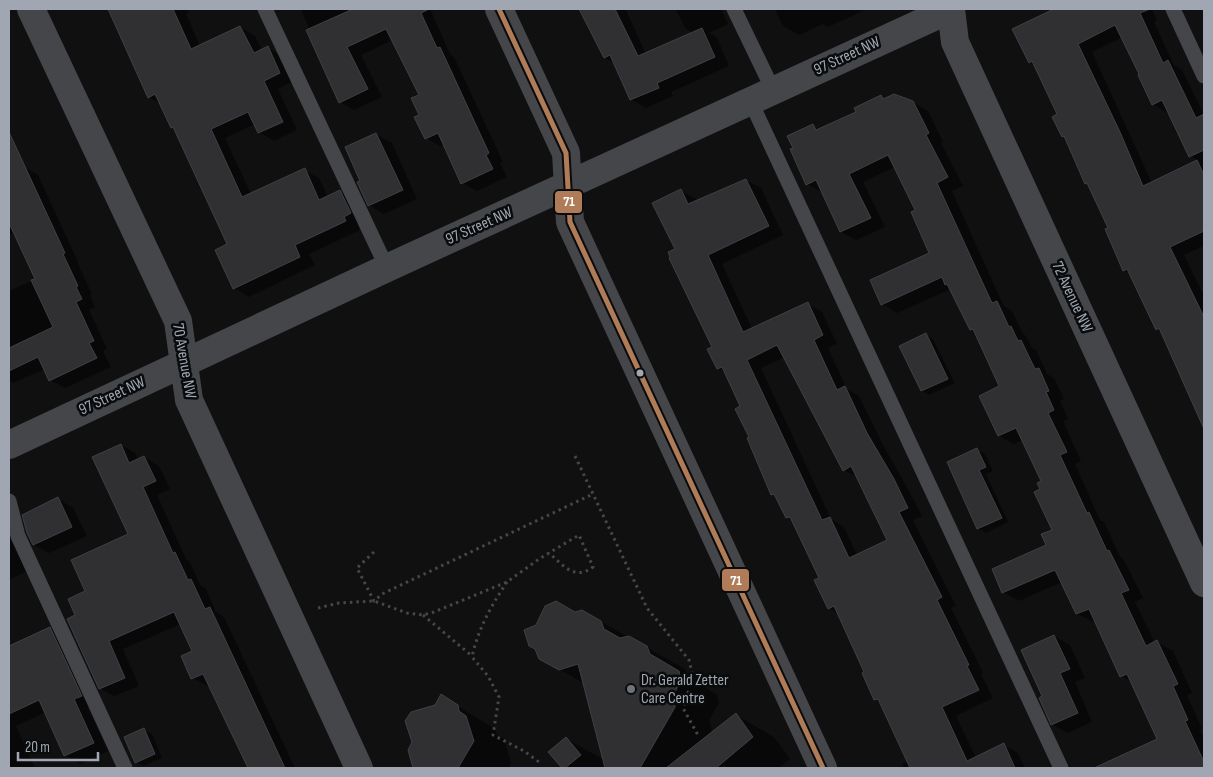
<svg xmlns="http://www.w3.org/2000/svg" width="1213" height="777" font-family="'Sofia Sans Condensed',sans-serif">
<rect width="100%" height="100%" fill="#101010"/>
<!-- shadow -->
<g fill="#0007" fill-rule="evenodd">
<polygon points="109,9 187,9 189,13 186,14 200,46 240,27 255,36 262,50 268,48 283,56 294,81 278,89 297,130 274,141 259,132 255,124 225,138 251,194 304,170 319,178 328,197 340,192 355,200 365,222 358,225 360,230 309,254 315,265 249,297 234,288 229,244 175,130 172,128 161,104 148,97"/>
<polygon points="301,9 430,9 450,54 454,57 503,162 500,163 507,177 477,191 462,183 444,144 440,146 426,138 420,115 421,95 393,40 361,55 382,97 354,110 340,102"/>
<polygon points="581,9 628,9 626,10 646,54 693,33 685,28 676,9 721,9 728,24 709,33 717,38 729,66 671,92 673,96 646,108 631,99 616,64 604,57"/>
<polygon points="775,9 867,9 828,27 823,24 799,35 783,26"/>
<path d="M1057,9H1152L1157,20L1154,22L1174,65L1182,70L1204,115V165L1203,166L1204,167V246L1184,255L1202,292L1204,291V421L1201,420L1161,331L1157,329L1131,275L1124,270L1110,228L1090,186L1086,183L1066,138L1063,136L1059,115L1036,66L1030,62L1014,30ZM1123,37L1141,74L1153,104L1167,113L1169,112L1190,156L1199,161L1152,183L1092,52Z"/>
<polygon points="881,97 885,99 913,102 928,111 943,142 941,143 963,186 952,191 995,287 1004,306 1012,311 1023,334 1026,336 1032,348 1036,350 1047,374 1054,378 1064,399 1060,401 1068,419 1063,421 1081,461 1075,464 1100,520 1104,522 1120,557 1124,560 1143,598 1135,602 1155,643 1157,642 1173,651 1192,693 1187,695 1202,729 1200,730 1204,740 1204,768 1098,768 1159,740 1133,683 1121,676 1096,621 1093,622 1077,614 1062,582 1019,601 1003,592 1048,546 1053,530 1042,490 1043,482 1023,440 1014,444 999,436 1001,387 975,331 971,329 951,289 897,313 882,304 931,254 917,211 895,167 863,182 885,227 856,240 841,232 823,193 807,184 795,148 813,126 821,130 858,113"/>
<polygon points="376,134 392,143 417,199 384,214 369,205 362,181"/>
<polygon points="9,140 24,167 38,175 78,262 77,262 92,294 90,295 95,307 89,310 107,349 103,351 111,367 65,388 50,380 45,369 13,383 9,381 9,291 36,279 14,232 9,235"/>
<path d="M746,180L761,188L783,235L722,264L752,329L807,303L822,312L837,344L828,348L847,389L859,396L882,443L908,489L922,516L913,520L956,606L951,608L983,673L981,674L993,698L956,716L976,758L1004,745L1018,753L1025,768H904L902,764L908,761L881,703L875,700L866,673L839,614L829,608L821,579L794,521L787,518L776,497L772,494L750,437L742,407L726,373L718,368L713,347L676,250L681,191L696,199L697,202ZM785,357L844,470L859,478L889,540L857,555L844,527L831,519L761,368Z"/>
<polygon points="926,335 933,339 955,383 929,395 922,391"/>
<polygon points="121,445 135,453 138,460 144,457 159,466 170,489 157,495 186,559 190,562 200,585 206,589 216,612 224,617 295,768 249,768 210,685 207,686 192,678 193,652 181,624 123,649 139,686 114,696 100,688 77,615 86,592 129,534"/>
<polygon points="977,450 985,454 993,471 986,474 1008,522 986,533 978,528"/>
<polygon points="58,499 73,508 87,536 49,553 34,545"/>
<polygon points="9,531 21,538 27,571 9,580"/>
<polygon points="582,611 685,669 688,678 716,694 719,702 709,721 712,729 708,737 736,715 774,737 790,759 779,768 641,768 679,702 677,701 638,768 563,768 550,753 567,739 604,760 585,684 540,658 575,613"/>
<polygon points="50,628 65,637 96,705 88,708 108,751 80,764 65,755 46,712 16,726 35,768 9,768 9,647"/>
<polygon points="1054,636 1070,645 1085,678 1075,682 1092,722 1068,733 1052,724 1044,697"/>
<polygon points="441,696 495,729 497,735 504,739 511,763 508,768 415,768 409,750"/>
<polygon points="144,730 152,734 162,758 143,766 136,762"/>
</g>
<!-- building -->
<g fill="#303033" stroke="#3e4144" fill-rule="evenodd">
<polygon points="108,9 173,9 191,49 240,26 254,53 268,46 280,73 264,81 283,122 258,133 248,112 211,129 242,197 305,168 319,200 340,190 351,213 344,217 346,221 295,245 300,257 233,289 215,250 227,244 173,127 171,128 155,94 148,98"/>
<polygon points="353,9 429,9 421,13 437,48 440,47 489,153 486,155 493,169 461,184 438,133 425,139 414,117 419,115 411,98 419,95 386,29 347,47 368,89 339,103 306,30"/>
<polygon points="579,9 615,9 638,56 702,28 715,57 657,83 659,88 630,100 610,55 604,58"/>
<polygon points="1054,9 1150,9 1140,13 1163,63 1168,60 1196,118 1204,114 1204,150 1189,157 1162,100 1152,105 1138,75 1139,74 1115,25 1078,44 1120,132 1143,186 1197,160 1204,175 1204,231 1170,247 1204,317 1204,429 1159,328 1156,330 1127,269 1123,271 1105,229 1108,228 1087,183 1085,184 1064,136 1062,137 1052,117 1057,114 1032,61 1029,63 1012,29"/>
<polygon points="894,94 913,101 929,133 926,135 948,177 937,183 980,277 992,303 997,301 1009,327 1011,326 1018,341 1021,340 1035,369 1039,368 1049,391 1046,392 1054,410 1048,413 1067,452 1060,455 1087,513 1089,512 1107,551 1109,550 1129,590 1121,593 1146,646 1157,640 1178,684 1173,686 1188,720 1185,721 1204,762 1204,768 1094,768 1157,739 1127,674 1120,677 1089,609 1076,614 1055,570 1002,593 992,569 1046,545 1041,534 1052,530 1034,492 1040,489 1037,483 1041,481 1016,428 998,436 979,396 999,386 973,329 970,330 947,284 945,285 942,277 881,305 870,280 929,253 911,212 915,210 888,155 849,174 871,218 840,232 816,180 806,185 790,149 793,148 787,136 813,124 816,130 856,112 854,108 881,95 883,99"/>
<polygon points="9,132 65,253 63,254 78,286 76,287 82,299 76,302 94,341 89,343 97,358 49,381 38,357 9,371 9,348 53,327 31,280 35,279 9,223"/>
<polygon points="376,133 403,190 368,206 357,182 360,181 345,147"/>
<path d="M746,179L769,226L708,255L743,332L808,302L823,335L814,340L837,390L845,386L867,433L894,479L908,508L899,512L942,597L937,600L969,665L967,666L979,690L942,707L967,761L1004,743L1015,768H910L878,699L874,700L862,673L864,672L834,606L828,609L814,580L819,578L790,517L786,518L774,494L771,495L747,438L749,437L735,409L740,406L722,367L717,369L707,349L712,347L669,258L670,257L668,252L675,249L652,203L681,189L688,204ZM777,345L843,471L851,466L887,540L849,558L830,517L822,520L747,360Z"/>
<polygon points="926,333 948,379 921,391 899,346"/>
<polygon points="121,444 129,463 144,456 156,481 143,487 173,553 175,552 188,580 191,579 205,609 210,607 285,768 248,768 203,674 191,679 181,656 192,651 174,612 109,641 125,678 99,689 67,619 75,615 68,599 85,591 71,560 128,534 92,457"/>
<polygon points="977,448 986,467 979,470 1002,518 977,529 947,462"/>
<polygon points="58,497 72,527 33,545 27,533 22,515"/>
<polygon points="556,601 575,612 582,610 601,621 604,629 620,638 629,636 647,646 650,654 679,671 681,680 672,698 675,707 640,768 605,768 578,664 559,670 539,659 535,649 529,646 524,630 536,625 545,606"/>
<polygon points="50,627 82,696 74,699 94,743 64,756 39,700 9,714 9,646"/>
<polygon points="1054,635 1070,669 1060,673 1078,713 1051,725 1039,698 1042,696 1021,650"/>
<polygon points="441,694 458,705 459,711 466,716 474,741 458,768 413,768 408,750 412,742 405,721 411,712 435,705"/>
<polygon points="736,713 753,737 716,768 666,768"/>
<polygon points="144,728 155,754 135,763 124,737"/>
<polygon points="566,737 581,755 565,768 562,768 548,752"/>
</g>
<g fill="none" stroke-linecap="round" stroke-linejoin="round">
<!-- path -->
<g stroke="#46474b" stroke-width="3" stroke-dasharray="2.5 4" stroke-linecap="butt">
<polyline points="575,456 647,608 689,660 692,673 687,698 683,708 699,737"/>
<polyline points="374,552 357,568 374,601 382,594 593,494"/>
<path d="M507,582C491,606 478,629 472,657L488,676L499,697L493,735L524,751L539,762"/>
<path d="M318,608L339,603L374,601L407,613L423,615L434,612L507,582L539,559L579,535L593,567C574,581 563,565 549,553"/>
<polyline points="423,615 472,656"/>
<polyline points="724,768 725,768"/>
</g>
<!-- lane -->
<g stroke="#444649" stroke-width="15">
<polyline points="265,9 387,268"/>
<polyline points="734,9 773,90"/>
<polyline points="1173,9 1204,76"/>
<polyline points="750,100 1061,768"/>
<polyline points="9,501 18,536 125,768"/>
</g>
<!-- street -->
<g stroke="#444649" stroke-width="28">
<polyline points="31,9 178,321 189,400 359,768"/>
<polyline points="499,9 566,153 570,222 823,768"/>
<polyline points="951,9 955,42 1204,583"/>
<polyline points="9,445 387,268 951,9"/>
</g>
<defs>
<polyline id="bus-1" points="499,9 566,153 570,222 823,768"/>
</defs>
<!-- bus-1 casing -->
<use href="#bus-1" stroke="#0a0b0c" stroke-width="9"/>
<!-- bus-1 -->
<use href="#bus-1" stroke="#b07c57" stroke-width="5"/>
</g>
<!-- markers -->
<circle fill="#a0a7b2" stroke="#0a0b0c" stroke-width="2" cx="640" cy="373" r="4.5"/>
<circle fill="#6e7279" stroke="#0a0b0c" stroke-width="2" cx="631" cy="689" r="5"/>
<g text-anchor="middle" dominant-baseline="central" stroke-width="5" stroke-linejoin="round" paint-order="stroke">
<!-- street labels -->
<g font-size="16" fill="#a0a7b2" stroke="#0a0b0c">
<text transform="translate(847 56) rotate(-25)">97 Street NW</text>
<text transform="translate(479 226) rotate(-24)">97 Street NW</text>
<text transform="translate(1072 297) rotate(65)">72 Avenue NW</text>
<text transform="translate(184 361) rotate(80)">70 Avenue NW</text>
<text transform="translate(112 396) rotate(-25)">97 Street NW</text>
</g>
<!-- poi labels -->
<g font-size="16" fill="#a0a7b2" stroke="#0a0b0c" text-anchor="start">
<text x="641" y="680">Dr. Gerald Zetter<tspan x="641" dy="18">Care Centre</tspan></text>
</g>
</g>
<g stroke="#0a0b0c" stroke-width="2">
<rect x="554" y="190" width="29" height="24" rx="5" fill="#b07c57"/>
<rect x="721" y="568" width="29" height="24" rx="5" fill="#b07c57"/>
</g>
<g font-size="14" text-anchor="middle" font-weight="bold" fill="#fff">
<text x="569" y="206">71</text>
<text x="736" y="585">71</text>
</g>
<!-- border -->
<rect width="1213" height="777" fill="none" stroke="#a0a7b2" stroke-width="20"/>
<!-- scale -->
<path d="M18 752v8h80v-8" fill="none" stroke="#a0a7b2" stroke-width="2.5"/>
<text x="25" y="752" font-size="15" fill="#a0a7b2" stroke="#0a0b0c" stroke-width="4" paint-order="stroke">20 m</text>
</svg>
